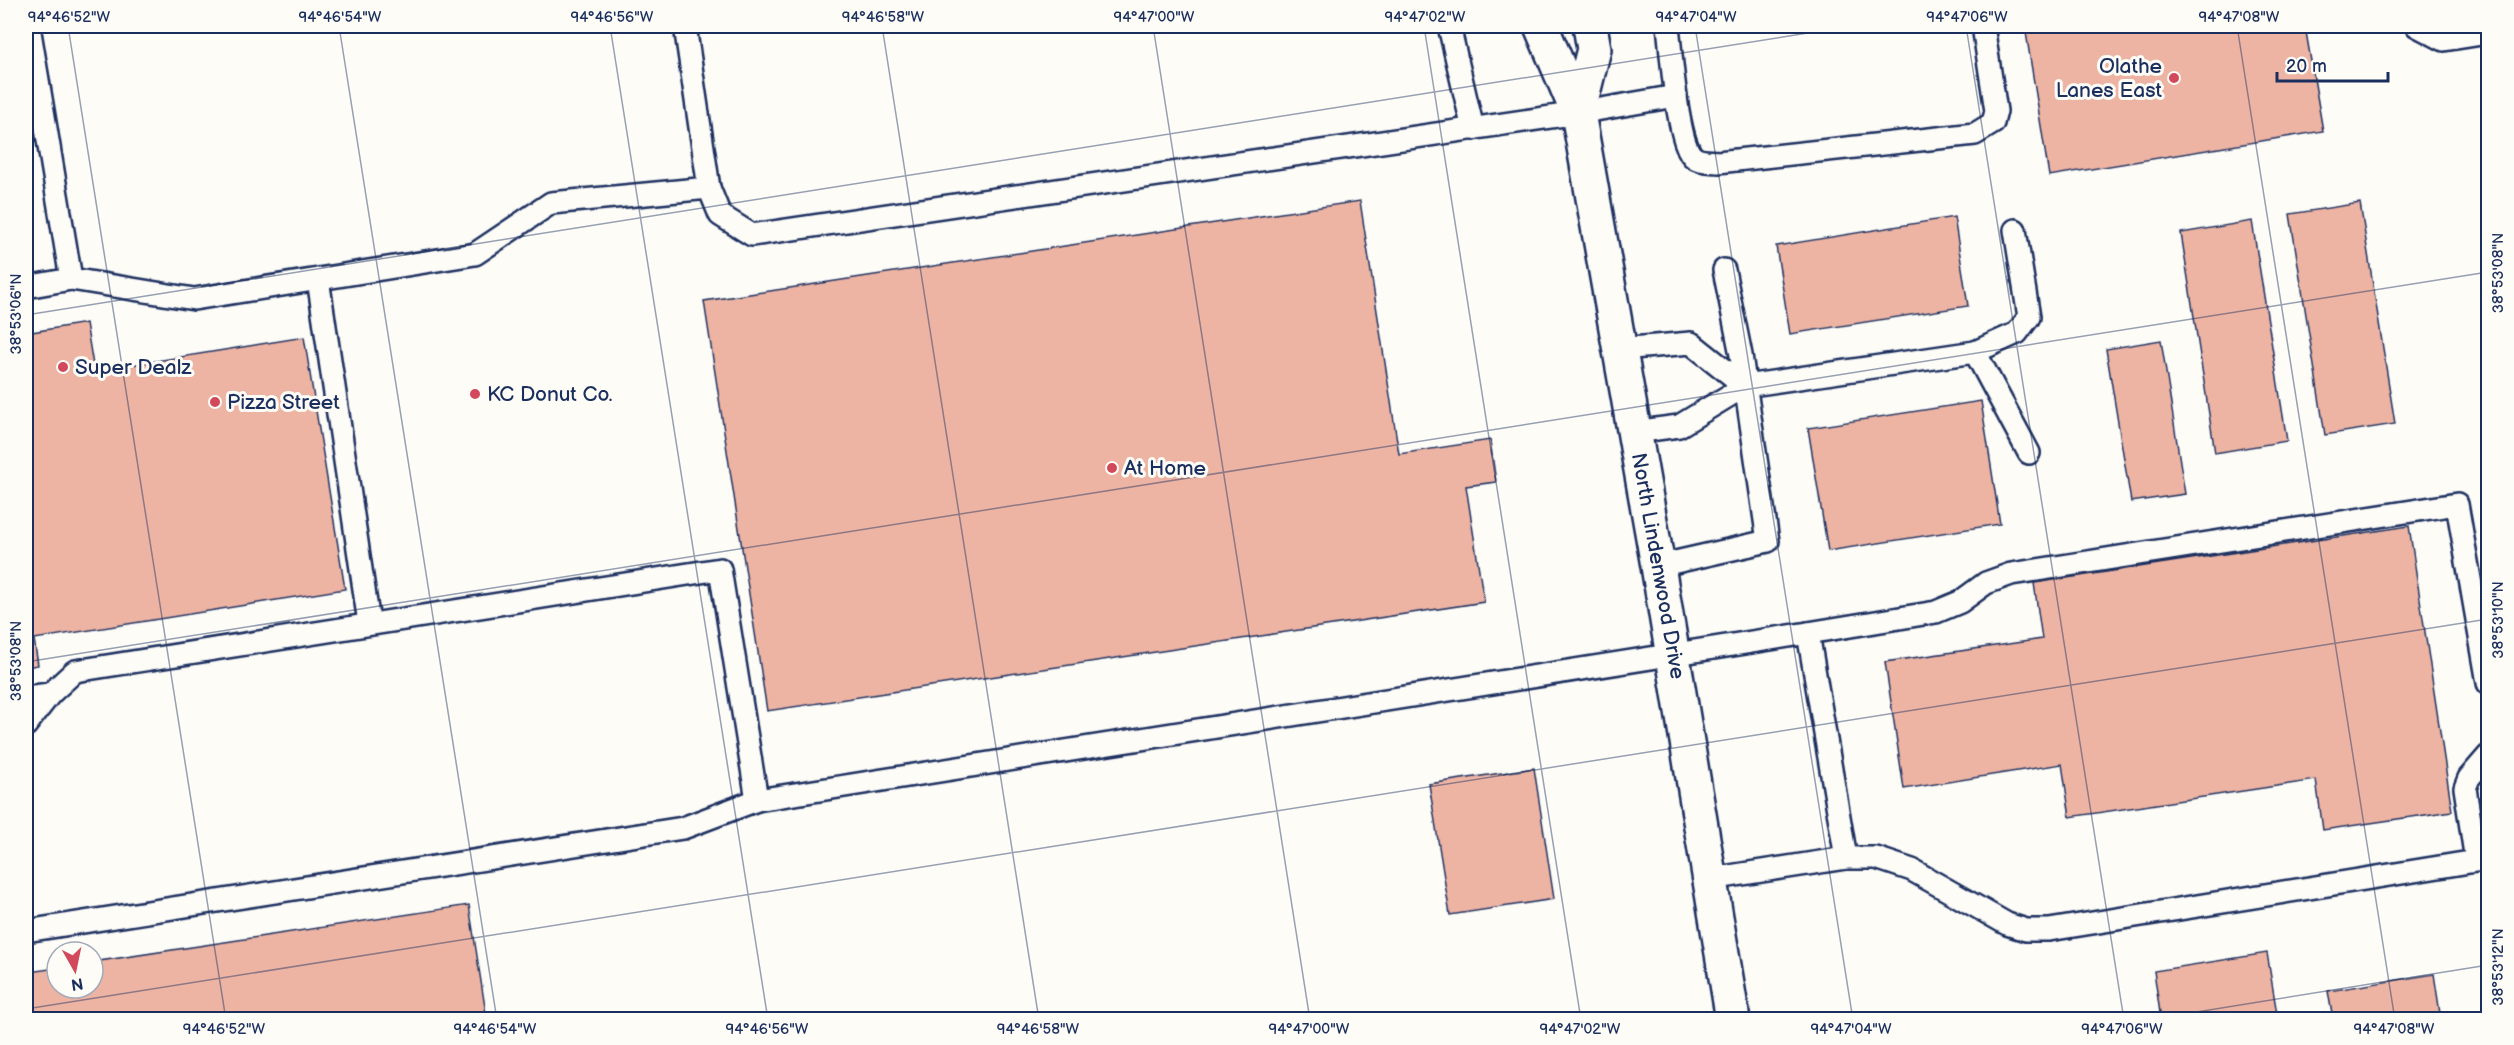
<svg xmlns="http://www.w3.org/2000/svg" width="2514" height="1045" font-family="'Balsamiq Sans',sans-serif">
<rect width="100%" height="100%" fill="#fdfcf7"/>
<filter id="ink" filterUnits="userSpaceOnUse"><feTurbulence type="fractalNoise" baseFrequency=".0167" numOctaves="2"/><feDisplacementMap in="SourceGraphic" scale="12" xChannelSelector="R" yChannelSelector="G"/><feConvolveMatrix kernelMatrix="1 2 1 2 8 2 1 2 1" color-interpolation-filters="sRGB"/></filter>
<g filter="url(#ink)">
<!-- building -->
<g fill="#edb4a4" stroke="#1b2f5e" stroke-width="1.5">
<polygon points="2025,26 2305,26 2323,131 2049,176"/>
<polygon points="1360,201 1399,454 1490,440 1496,482 1466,486 1484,602 767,711 704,301"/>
<polygon points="2360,203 2395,424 2325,435 2290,214"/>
<polygon points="1954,217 1968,306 1790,334 1776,246"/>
<polygon points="2252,221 2287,441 2215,453 2181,233"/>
<polygon points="86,323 94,371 304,337 345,589 34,639 38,665 26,667 26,333"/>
<polygon points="2161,340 2185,494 2131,502 2106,349"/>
<polygon points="1981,401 2000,524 1828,551 1808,428"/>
<polygon points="2409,526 2452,811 2323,830 2316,780 2070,817 2062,764 1904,789 1885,662 2042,639 2034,583"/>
<polygon points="1534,768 1554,899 1450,915 1429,784"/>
<polygon points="469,905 487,1020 26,1020 26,965 28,964 29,972 57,968 57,988 93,988 93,962"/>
<polygon points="2267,953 2278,1020 2161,1020 2154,971"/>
<polygon points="2434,974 2441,1020 2333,1020 2328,991"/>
</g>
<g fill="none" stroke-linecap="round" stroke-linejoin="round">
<defs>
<g id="service">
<polyline points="29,26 71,279"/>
<polyline points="685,26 709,188"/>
<polyline points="1449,26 1473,129"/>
<path d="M1668,26C1671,48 1677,148 1695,158C1701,162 1711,161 1718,162L1975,134L1993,123L1996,111L1983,26"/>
<polyline points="2417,26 2444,40 2488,33"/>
<polyline points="318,279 369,623"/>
<polyline points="26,287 71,279 194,299 475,254 551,203 709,188 720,215 752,235 1578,113 1676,96"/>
<polyline points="1620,349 1691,343 1745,386 1679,426 1634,432"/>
<polyline points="1975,352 2029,453"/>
<polyline points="1745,386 1975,352 2017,333 2029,317 2015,230"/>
<polyline points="1658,566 1768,541 1741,355 1724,270"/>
<polyline points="1808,633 1936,612 1960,602 1986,583 2011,574 2457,504 2488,683"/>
<polyline points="26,697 50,694 75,671 720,569 757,800 1808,633 1846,858"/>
<polyline points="26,725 50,694"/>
<polyline points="1710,879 1846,858 1876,858 1912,870 2007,924 2026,930 2049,930 2476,861 2465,788 2469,778 2488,756"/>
<polyline points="26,931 683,828 757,800"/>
</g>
<g id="tertiary">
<polyline points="1541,26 1578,113 1658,566 1733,1020"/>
<polyline points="1578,113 1594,49 1590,26"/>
</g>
</defs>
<!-- service casing -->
<use href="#service" stroke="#1b2f5e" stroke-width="26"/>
<!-- tertiary casing -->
<use href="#tertiary" stroke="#1b2f5e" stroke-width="38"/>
<!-- service -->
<use href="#service" stroke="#fdfcf7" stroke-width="21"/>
<!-- tertiary -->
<use href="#tertiary" stroke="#fdfcf7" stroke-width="33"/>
</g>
</g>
<!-- ticks -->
<path fill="none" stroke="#1b2f5e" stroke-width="1.5" stroke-opacity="0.45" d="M68,26L226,1020M339,26L497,1020M610,26L768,1020M882,26L1039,1020M1153,26L1310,1020M1424,26L1581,1020M1695,26L1853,1020M1966,26L2124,1020M2237,26L2395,1020M26,315L1852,26M26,662L2488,272M26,1009L2488,619M2147,1020L2488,965"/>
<!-- markers -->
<g fill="#d1495b" stroke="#fdfcf7" stroke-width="2">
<circle cx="2174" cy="78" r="6"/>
<circle cx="63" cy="367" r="6"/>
<circle cx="475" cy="394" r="6"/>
<circle cx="215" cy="402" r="6"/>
<circle cx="1112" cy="468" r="6"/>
</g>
<g text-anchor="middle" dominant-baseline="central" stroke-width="6" stroke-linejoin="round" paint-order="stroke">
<!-- poi labels -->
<g font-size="21" fill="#1b2f5e" stroke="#fdfcf7" text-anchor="start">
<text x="2162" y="66" text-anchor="end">Olathe<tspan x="2162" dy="24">Lanes East</tspan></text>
<text x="75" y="367">Super Dealz</text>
<text x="487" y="394">KC Donut Co.</text>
<text x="227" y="402">Pizza Street</text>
<text x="1124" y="468">At Home</text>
</g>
<!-- street labels -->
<g font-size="21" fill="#1b2f5e" stroke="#fdfcf7">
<text transform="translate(1658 566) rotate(80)">North Lindenwood Drive</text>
</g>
</g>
<!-- margin -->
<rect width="2514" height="1045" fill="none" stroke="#fdfcf7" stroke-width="66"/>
<!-- north arrow -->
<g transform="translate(75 970) rotate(171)"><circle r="28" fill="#fdfcf7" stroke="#a3aaba" stroke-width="1.5"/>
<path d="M0-4.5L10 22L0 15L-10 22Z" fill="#d1495b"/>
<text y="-9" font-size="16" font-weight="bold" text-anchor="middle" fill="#1b2f5e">N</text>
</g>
<!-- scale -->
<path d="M2277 72v9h111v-9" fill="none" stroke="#1b2f5e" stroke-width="3"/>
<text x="2286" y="72" font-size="18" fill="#1b2f5e" stroke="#fdfcf7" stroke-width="4.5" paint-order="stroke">20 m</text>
<rect x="33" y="33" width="2448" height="979" fill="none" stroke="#1b2f5e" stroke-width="2"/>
<g font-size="15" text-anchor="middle" fill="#1b2f5e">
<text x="69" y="22">94°46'52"W</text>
<text x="340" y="22">94°46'54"W</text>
<text x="612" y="22">94°46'56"W</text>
<text x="883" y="22">94°46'58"W</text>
<text x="1154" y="22">94°47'00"W</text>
<text x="1425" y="22">94°47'02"W</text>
<text x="1696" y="22">94°47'04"W</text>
<text x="1967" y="22">94°47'06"W</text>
<text x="2239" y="22">94°47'08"W</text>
<text transform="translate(2498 273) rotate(-90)" y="5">38°53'08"N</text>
<text transform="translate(16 314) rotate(-90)" y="5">38°53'06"N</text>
<text transform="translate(2498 620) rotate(-90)" y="5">38°53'10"N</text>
<text transform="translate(16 661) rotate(-90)" y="5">38°53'08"N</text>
<text transform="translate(2498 967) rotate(-90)" y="5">38°53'12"N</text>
<text x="224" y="1034">94°46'52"W</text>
<text x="495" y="1034">94°46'54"W</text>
<text x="767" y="1034">94°46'56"W</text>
<text x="1038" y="1034">94°46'58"W</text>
<text x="1309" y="1034">94°47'00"W</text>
<text x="1580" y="1034">94°47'02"W</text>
<text x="1851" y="1034">94°47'04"W</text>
<text x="2122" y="1034">94°47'06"W</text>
<text x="2394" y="1034">94°47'08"W</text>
</g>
</svg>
